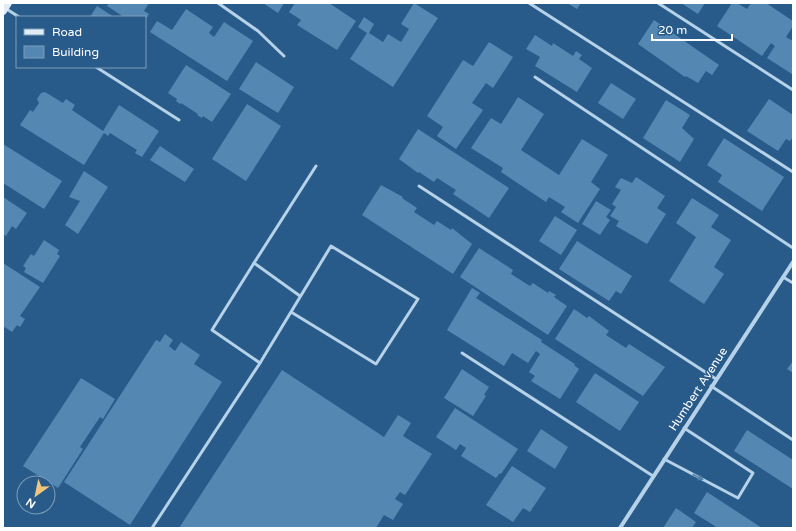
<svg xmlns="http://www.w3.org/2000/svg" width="796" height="531" font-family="'Varela Round',sans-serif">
<rect width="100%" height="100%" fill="#285b8a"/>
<!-- building -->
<g fill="#5587b3">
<polygon points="109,3 149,3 144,11 149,14 145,21 145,17 124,17 107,6"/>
<polygon points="263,3 284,3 278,13"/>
<polygon points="295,3 329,3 356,21 337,50 297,25 301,20 289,12"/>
<polygon points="414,3 438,18 393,87 350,59 367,33 358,27 364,17 374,24 369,33 383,42 388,34 401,42 409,29 401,24"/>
<polygon points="567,3 581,3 577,9"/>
<polygon points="681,3 705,3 698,14"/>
<polygon points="732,3 737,3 747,9 751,3 766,3 793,21 793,26 786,37 793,41 792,74 767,58 775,46 771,43 762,56 717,26"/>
<polygon points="97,6 114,17 90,17"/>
<polygon points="186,9 213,27 209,33 214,37 224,22 253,41 227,81 150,32 157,21 172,30"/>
<polygon points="654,20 719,65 712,75 706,71 698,83 686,76 685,77 638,44"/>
<polygon points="535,35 552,46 553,43 573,56 576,51 582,55 579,59 592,68 577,92 535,66 540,57 526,49"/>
<polygon points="489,42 513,57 493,88 486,83 472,103 483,110 456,149 437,136 443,127 427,116 463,60 473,66"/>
<polygon points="256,62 294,87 278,113 239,89"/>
<polygon points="186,65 231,94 212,122 203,116 202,118 197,115 198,114 181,103 180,104 176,101 177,99 168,93"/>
<polygon points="611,83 636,99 623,119 598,103"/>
<polygon points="45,92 63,103 66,99 75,105 72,110 103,131 119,105 159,131 142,157 135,153 137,150 110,133 108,136 104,133 84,165 20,125 30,110 33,112 39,103 37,99 41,93"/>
<polygon points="518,97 544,114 521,150 559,175 582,139 608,155 591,182 600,189 578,223 561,212 565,207 549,197 546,202 501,172 503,168 471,148 491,118 501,124"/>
<polygon points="769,99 793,115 793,137 790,141 786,139 778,151 747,131"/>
<polygon points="666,100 690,115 682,128 694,139 680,162 643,138"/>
<polygon points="247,104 281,126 246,181 212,159"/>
<polygon points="418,129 509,188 489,218 453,194 456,190 437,178 434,182 419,172 418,173 399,159"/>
<polygon points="724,138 784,177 762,211 718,182 722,175 707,165"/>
<polygon points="3,144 62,181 44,209 3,183"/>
<polygon points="160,146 194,169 185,182 150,160"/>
<polygon points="84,171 108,187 78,234 65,225 80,201 69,197"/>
<polygon points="636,177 665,196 657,208 666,214 647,244 616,226 619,221 610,216 616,207 612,204 621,190 615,187 621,178 632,183"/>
<polygon points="381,185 403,197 402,198 417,208 414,212 434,225 437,221 451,230 452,228 472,244 453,274 362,215"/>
<polygon points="3,197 27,213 16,229 12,226 6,236 3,234"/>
<polygon points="692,198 719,215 711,227 731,240 714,267 724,274 704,304 669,281 696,237 676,223"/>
<polygon points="596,201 611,210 606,217 610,220 600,235 582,224"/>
<polygon points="555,216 577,230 561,255 539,241"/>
<polygon points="44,240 59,250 57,254 60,256 43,283 24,272 26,268 23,266 31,254 34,256"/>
<polygon points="577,241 632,276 621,294 616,291 609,301 559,269"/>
<polygon points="479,248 513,270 511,274 530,286 533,283 548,293 549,291 556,295 554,297 567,306 548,335 460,277"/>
<polygon points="3,263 40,287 20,316 25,319 20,327 17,325 12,332 3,326"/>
<polygon points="472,288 480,293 476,298 542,340 541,342 575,364 574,365 579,369 560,399 531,381 535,376 529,372 540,354 536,351 528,363 512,353 504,366 447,330"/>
<polygon points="574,309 587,318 589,316 609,331 606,335 626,348 629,344 665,367 643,396 555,339"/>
<polygon points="165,334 173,340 169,346 175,351 181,342 200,355 194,364 222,382 130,525 64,482 156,340 160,342"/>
<polygon points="793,361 793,373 787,369"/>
<polygon points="462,369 489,387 484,395 486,396 473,416 444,398"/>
<polygon points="282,370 384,437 398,415 411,423 403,436 432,454 405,495 400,492 395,499 403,504 393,520 384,515 376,528 179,528"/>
<polygon points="595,373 639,402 620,431 576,402"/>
<polygon points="81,378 115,399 103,419 100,417 80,447 83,449 58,488 23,466"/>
<polygon points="455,408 518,449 501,474 500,473 496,478 461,456 466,448 460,444 456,450 436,437"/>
<polygon points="541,429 568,447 555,469 527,451"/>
<polygon points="747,430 793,460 793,489 734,451"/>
<polygon points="512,466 546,488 530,512 523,508 513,522 486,505"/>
<polygon points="707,492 762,528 718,528 694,513"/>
<polygon points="676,508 696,522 692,528 663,528"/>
</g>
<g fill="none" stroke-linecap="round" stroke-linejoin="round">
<!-- lane -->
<g stroke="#b6d2e9" stroke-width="3">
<polyline points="218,3 258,31 284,56"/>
<polyline points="529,3 793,172"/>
<polyline points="658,3 793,90"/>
<polyline points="5,8 19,17"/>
<polyline points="96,67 179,120"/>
<polyline points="535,77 793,248"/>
<polyline points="419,186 716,379"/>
<polyline points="254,263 316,166"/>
<polyline points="783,277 793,283"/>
<polyline points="462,353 653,476"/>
<polyline points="260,363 212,330 254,263 300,296"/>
<polyline points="711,386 793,440"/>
<polyline points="664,459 738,498 753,473 684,428"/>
<polyline points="152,528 260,363 331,246 418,299 376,364 291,312"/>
</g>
<!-- street -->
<polyline stroke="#b6d2e9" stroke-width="4" points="620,528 793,262"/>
<!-- secondary -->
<polyline stroke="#e0edf8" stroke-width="8" points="3,11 8,3"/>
</g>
<!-- one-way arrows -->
<defs><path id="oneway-solid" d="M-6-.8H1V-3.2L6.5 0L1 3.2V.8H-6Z"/></defs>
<use fill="#537fa6" href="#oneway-solid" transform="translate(698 477) rotate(28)"/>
<g text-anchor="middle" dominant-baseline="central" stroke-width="3" stroke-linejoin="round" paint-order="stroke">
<!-- street labels -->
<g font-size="12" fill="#fff" stroke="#285b8a">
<text transform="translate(698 389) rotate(-57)">Humbert Avenue</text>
</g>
</g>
<!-- border -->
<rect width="796" height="531" fill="none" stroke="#ffffff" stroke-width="8"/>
<!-- legend -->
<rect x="16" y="16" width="130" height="52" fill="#285b8a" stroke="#7e9db9"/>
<rect x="24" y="29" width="20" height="6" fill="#e0edf8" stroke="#7e9db9"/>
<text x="52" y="36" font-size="12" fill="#ffffff">Road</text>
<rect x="24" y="46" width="20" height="12" fill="#5587b3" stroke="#7e9db9"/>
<text x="52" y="56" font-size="12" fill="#ffffff">Building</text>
<!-- north arrow -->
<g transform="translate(36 495) rotate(213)"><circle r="19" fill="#285b8a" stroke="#7e9db9"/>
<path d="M0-3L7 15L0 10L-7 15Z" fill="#f1c57d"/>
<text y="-6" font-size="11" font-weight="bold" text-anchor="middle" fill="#ffffff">N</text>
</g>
<!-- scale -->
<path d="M652 34v6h80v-6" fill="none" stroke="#ffffff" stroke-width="2"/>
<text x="658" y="34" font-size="12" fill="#ffffff" stroke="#285b8a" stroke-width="3" paint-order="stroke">20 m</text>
</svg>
